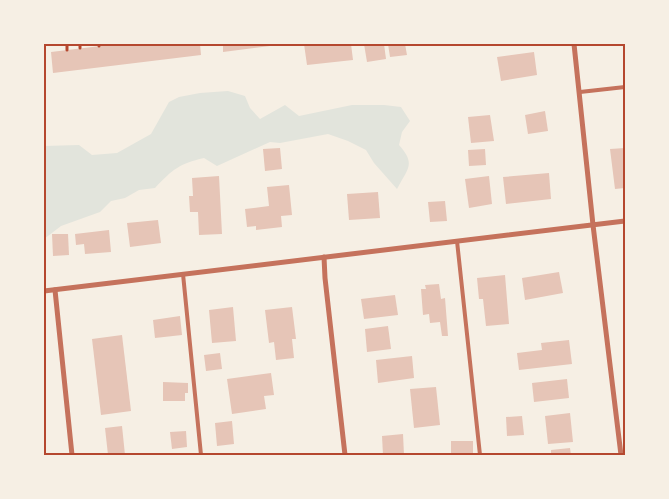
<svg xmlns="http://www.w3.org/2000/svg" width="669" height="499" font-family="'Roboto Condensed',sans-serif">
<rect width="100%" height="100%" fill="#f6efe4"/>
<!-- green -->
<path fill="#e2e4dc" d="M228,91L245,96L250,108L260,119L285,105L299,116L352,105H384L401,107L410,121L402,132L399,145C416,164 408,168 397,189L374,163L366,150L348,141L328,134L280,143L270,142L217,166L204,158C179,164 173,169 155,188L139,190L125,198L111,201L100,212L61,226L44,239V146L79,145L92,155L117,153L151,134L169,102L179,97L200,93Z"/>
<!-- building -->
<g fill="#e6c5b7">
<polygon points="117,44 200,44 201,55 53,73 51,52"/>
<polygon points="223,44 269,44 270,46 223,52"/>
<polygon points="304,44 351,44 353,60 307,65"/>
<polygon points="364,44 384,44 386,59 367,62"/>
<polygon points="388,44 405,44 407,55 390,57"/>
<polygon points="534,52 537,75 501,81 497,57"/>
<polygon points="545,111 548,131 528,134 525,115"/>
<polygon points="490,115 494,141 471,143 468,117"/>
<polygon points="280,148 282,169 265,171 263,149"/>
<polygon points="625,148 625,188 615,189 610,149"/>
<polygon points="485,149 486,165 469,166 468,150"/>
<polygon points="549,173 551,199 506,204 503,177"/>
<polygon points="219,176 222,234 199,235 198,212 190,212 189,196 193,196 192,178"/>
<polygon points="489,176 492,204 469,208 465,179"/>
<polygon points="289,185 292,215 281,216 282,227 256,230 256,226 247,227 245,209 269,206 267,187"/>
<polygon points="378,192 380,218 349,220 347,194"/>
<polygon points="445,201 447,221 430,222 428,202"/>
<polygon points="158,220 161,243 130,247 127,223"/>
<polygon points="109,230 111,252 85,254 84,244 76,245 75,234"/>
<polygon points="52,234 68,234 69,255 53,256"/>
<polygon points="559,272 563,293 525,300 522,278"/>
<polygon points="505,275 509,324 486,326 483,299 479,299 477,278"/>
<polygon points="439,284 441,299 445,298 448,336 442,336 440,322 430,323 429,314 423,315 421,289 426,289 425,285"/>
<polygon points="395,295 398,315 364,319 361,299"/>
<polygon points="233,307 236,341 212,343 209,310"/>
<polygon points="292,307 296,339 292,339 294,358 276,360 274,342 269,343 265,310"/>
<polygon points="180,316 182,335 155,338 153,320"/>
<polygon points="388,326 391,349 367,352 365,329"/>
<polygon points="122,335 131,411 101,415 92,339"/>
<polygon points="569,340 572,364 519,370 517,353 542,350 541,343"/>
<polygon points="220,353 222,369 206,371 204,355"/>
<polygon points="412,356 414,378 378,383 376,360"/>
<polygon points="271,373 274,395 264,396 266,409 232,414 227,379"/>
<polygon points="567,379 569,398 534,402 532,383"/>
<polygon points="163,382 188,383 188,393 185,393 185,401 163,401"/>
<polygon points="436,387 440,425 414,428 410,389"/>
<polygon points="570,413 573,442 548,444 545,416"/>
<polygon points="522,416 524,435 507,436 506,417"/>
<polygon points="232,421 234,444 217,446 215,423"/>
<polygon points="122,426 125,455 108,455 105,428"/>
<polygon points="186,431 187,447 172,449 170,432"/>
<polygon points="403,434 404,455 383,455 382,436"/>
<polygon points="451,441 473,441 473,455 427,455 427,454 451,453"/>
<polygon points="570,448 571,455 551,455 551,450"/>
</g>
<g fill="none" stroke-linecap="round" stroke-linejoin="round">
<!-- path -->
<g stroke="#b5482f" stroke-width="3">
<polyline points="67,44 67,50"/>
<polyline points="80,44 80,48"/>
<polyline points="99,44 99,46"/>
</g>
<!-- service -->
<g stroke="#c5725c" stroke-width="4">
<polyline points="580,92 625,87"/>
<polyline points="457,241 480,455"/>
<polyline points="183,274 201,455"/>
</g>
<!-- minor -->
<g stroke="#c5725c" stroke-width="5">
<polyline points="574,44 593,225 621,455"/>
<polyline points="324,257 325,278 345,455"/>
<polyline points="55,290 72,455"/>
<polyline points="44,291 625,221"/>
</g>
</g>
<!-- border -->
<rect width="669" height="499" fill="none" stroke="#f6efe4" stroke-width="90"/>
<rect x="45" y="45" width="579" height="409" fill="none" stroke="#b5482f" stroke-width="2"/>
</svg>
